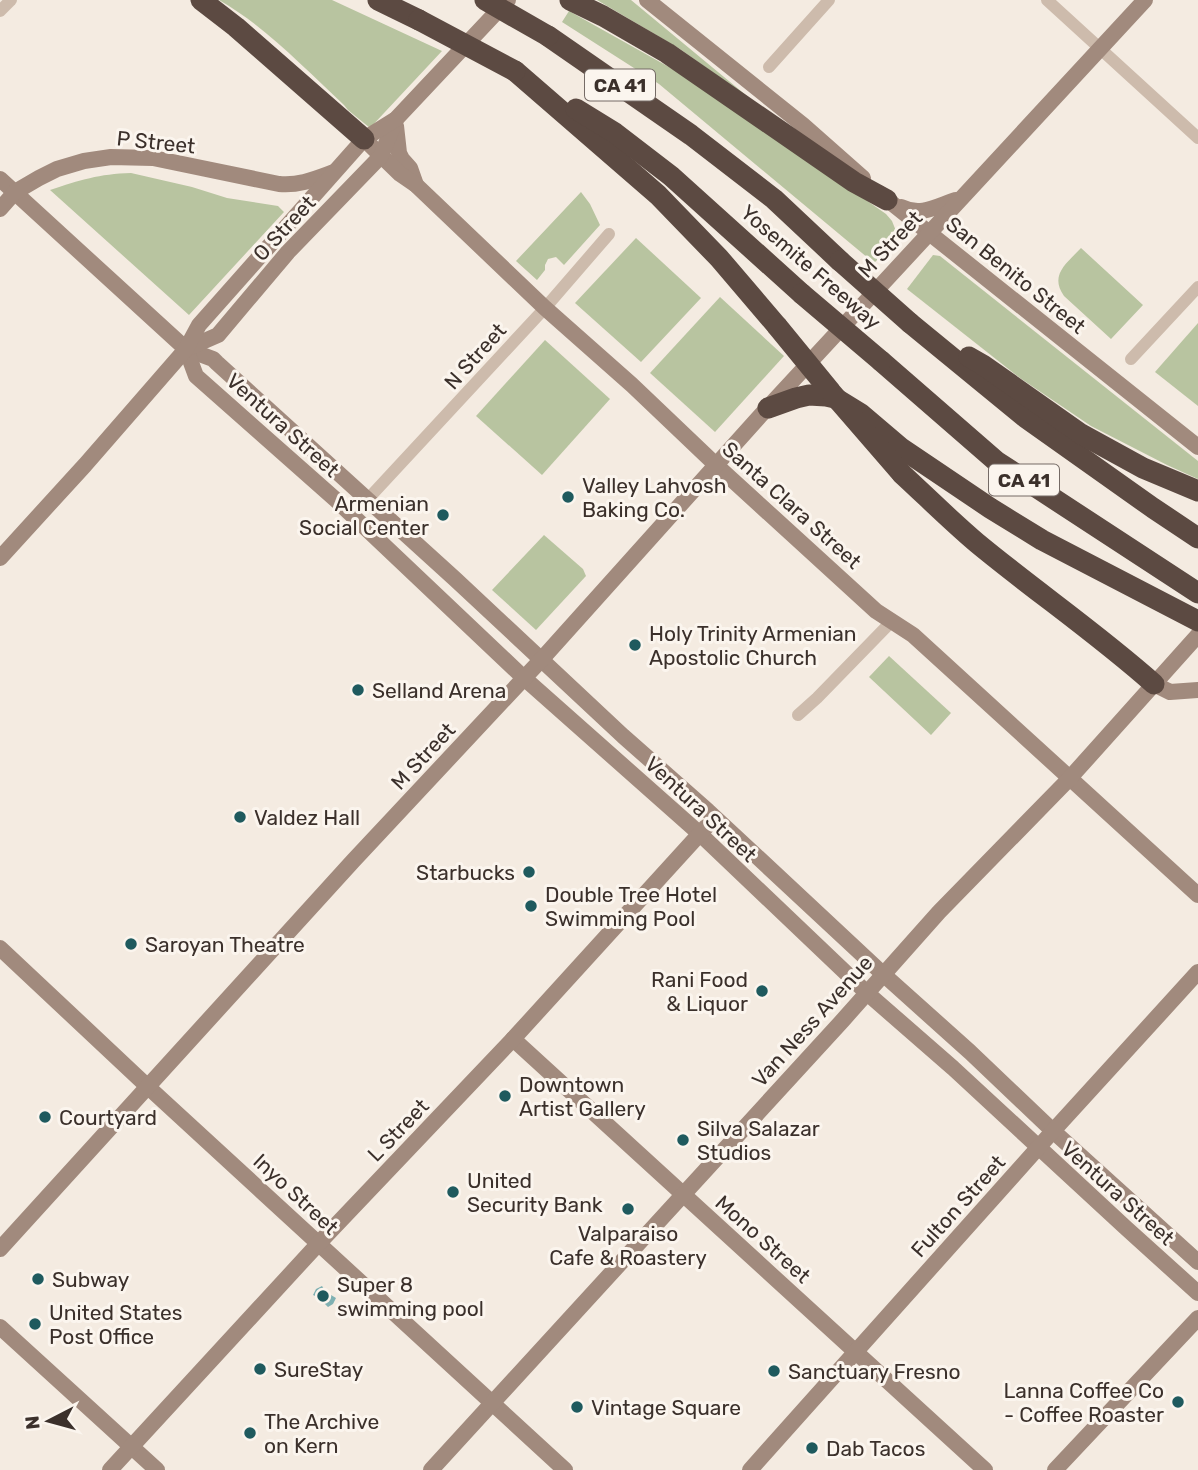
<svg xmlns="http://www.w3.org/2000/svg" width="1198" height="1470" font-family="Rubik,sans-serif">
<rect width="100%" height="100%" fill="#f4ebe1"/>
<!-- green -->
<g fill="#b8c4a0">
<path d="M219,0H332L442,51L370,128L348,110L344,105C304,68 266,27 219,0Z"/>
<polygon points="597,0 631,0 753,101 680,49"/>
<path d="M569,11L701,85L886,214L892,221L896,231L891,232C890,244 883,255 874,263L659,84L562,22Z"/>
<path d="M131,173L192,187L227,198L278,206L284,212L189,315L50,190C80,180 99,174 131,173Z"/>
<polygon points="581,192 590,204 600,225 564,265 556,257 548,259 545,265 545,270 537,280 516,261"/>
<polygon points="636,238 701,298 641,362 575,303"/>
<path d="M1081,248L1143,305L1111,339L1064,296C1049,275 1067,263 1081,248Z"/>
<polygon points="933,255 940,256 1198,461 1198,479 1167,465 1091,426 1020,378 907,289"/>
<polygon points="720,297 784,356 715,432 650,373"/>
<polygon points="1198,323 1198,406 1155,372"/>
<polygon points="545,340 610,399 542,475 476,416"/>
<polygon points="544,535 583,569 586,576 536,630 492,590"/>
<polygon points="889,656 951,713 931,735 869,677"/>
</g>
<!-- water -->
<polygon fill="#7fb0b2" points="322,1286 326,1292 336,1298 333,1304 328,1307 319,1298 313,1295 316,1289"/>
<g fill="none" stroke-linecap="round" stroke-linejoin="round">
<!-- street -->
<g stroke="#cdbbac" stroke-width="12">
<polyline points="1047,0 1198,138"/>
<polyline points="0,11 11,0"/>
<polyline points="769,67 829,0"/>
<polyline points="1131,359 1198,287"/>
<polyline points="367,500 545,308 609,234"/>
<polyline points="798,715 817,698 892,621"/>
</g>
<!-- secondary -->
<g stroke="#a18a7d" stroke-width="16">
<polyline points="647,0 803,125 863,178"/>
<polyline points="396,126 399,153 402,159 410,168 416,185"/>
<polyline points="364,139 400,174 416,185 545,308 632,385 716,465 876,611 913,635 1198,895"/>
<polyline points="0,179 186,349 213,359 217,363 455,579 623,736 708,811 883,974 970,1052 1053,1131 1198,1262"/>
<polyline points="879,193 1198,447"/>
<path d="M901,207C921,217 937,206 956,200"/>
<path d="M0,209L15,192L39,178L57,169L84,161L111,157L153,158L279,184C299,186 315,179 334,172"/>
<polyline points="186,349 196,376 335,499 524,678 700,834 867,993 953,1068 1126,1228 1198,1293"/>
<polyline points="186,349 218,335 288,252 381,156 396,119"/>
<polyline points="0,558 85,465 186,349 199,325 364,139 396,119 508,0"/>
<polyline points="1154,684 1170,692 1198,690"/>
<polyline points="0,948 147,1086 565,1470"/>
<polyline points="513,1039 985,1470"/>
<polyline points="0,1249 353,861 541,660 760,416 1145,0"/>
<polyline points="0,1327 157,1470"/>
<polyline points="110,1470 319,1243 513,1039 706,827"/>
<polyline points="431,1470 843,1020 939,912 1069,779 1198,635"/>
<polyline points="750,1470 1053,1131 1198,972"/>
<polyline points="1055,1470 1198,1318"/>
</g>
<!-- highway -->
<g stroke="#5c4a42" stroke-width="21">
<polyline points="201,0 236,27 364,139"/>
<polyline points="378,0 419,20"/>
<polyline points="570,0 603,16 667,53 854,182 887,200"/>
<polyline points="548,36 691,135 774,199 840,261"/>
<polyline points="515,71 658,195 719,258 777,326"/>
<polyline points="576,109 615,133 671,176 802,294"/>
<polyline points="910,323 1026,418 1153,508 1198,538"/>
<polyline points="969,357 983,365 1081,434 1143,468 1198,491"/>
<polyline points="881,361 996,461 1198,593"/>
<polyline points="768,408 796,398 809,395 826,396 835,398 861,414 901,448 990,508 1042,540 1198,621"/>
<path d="M902,474C927,497 951,521 977,543C1035,591 1098,634 1154,684"/>
</g>
<!-- highway-bridge -->
<g stroke="#5c4a42" stroke-width="21">
<polyline points="485,0 548,36"/>
<polyline points="419,20 515,71"/>
<polyline points="840,261 910,323"/>
<polyline points="802,294 881,361"/>
<polyline points="777,326 831,392 902,474"/>
</g>
</g>
<!-- markers -->
<g fill="#1f5a5e" stroke="#fbf5ee" stroke-width="2.5">
<circle cx="568" cy="497" r="7"/>
<circle cx="443" cy="515" r="7"/>
<circle cx="635" cy="645" r="7"/>
<circle cx="358" cy="690" r="7"/>
<circle cx="240" cy="817" r="7"/>
<circle cx="529" cy="872" r="7"/>
<circle cx="531" cy="906" r="7"/>
<circle cx="131" cy="944" r="7"/>
<circle cx="762" cy="991" r="7"/>
<circle cx="505" cy="1096" r="7"/>
<circle cx="45" cy="1117" r="7"/>
<circle cx="683" cy="1140" r="7"/>
<circle cx="453" cy="1192" r="7"/>
<circle cx="628" cy="1209" r="7"/>
<circle cx="38" cy="1279" r="7"/>
<circle cx="323" cy="1296" r="7"/>
<circle cx="35" cy="1324" r="7"/>
<circle cx="260" cy="1369" r="7"/>
<circle cx="774" cy="1371" r="7"/>
<circle cx="1178" cy="1402" r="7"/>
<circle cx="577" cy="1407" r="7"/>
<circle cx="250" cy="1433" r="7"/>
<circle cx="812" cy="1448" r="7"/>
</g>
<g text-anchor="middle" dominant-baseline="central" stroke-width="6" stroke-linejoin="round" paint-order="stroke">
<!-- shield labels -->
<g fill="#fbf5ee" stroke="#756b66" stroke-width="2">
<rect x="585" y="69.5" width="70" height="31" rx="5"/>
<rect x="989" y="464.5" width="70" height="31" rx="5"/>
</g>
<g font-size="19" font-weight="bold" fill="#3b302b">
<text x="620" y="85">CA 41</text>
<text x="1024" y="480">CA 41</text>
</g>
<!-- street labels -->
<g font-size="21" fill="#3b302b" stroke="#fbf5ee">
<text transform="translate(156 142) rotate(6)">P Street</text>
<text transform="translate(284 228) rotate(-47)">O Street</text>
<text transform="translate(890 244) rotate(-47)">M Street</text>
<text transform="translate(811 267) rotate(41)">Yosemite Freeway</text>
<text transform="translate(1016 275) rotate(39)">San Benito Street</text>
<text transform="translate(475 356) rotate(-48)">N Street</text>
<text transform="translate(283 425) rotate(42)">Ventura Street</text>
<text transform="translate(792 505) rotate(42)">Santa Clara Street</text>
<text transform="translate(423 756) rotate(-47)">M Street</text>
<text transform="translate(701 809) rotate(43)">Ventura Street</text>
<text transform="translate(812 1021) rotate(-48)">Van Ness Avenue</text>
<text transform="translate(398 1130) rotate(-46)">L Street</text>
<text transform="translate(1118 1193) rotate(42)">Ventura Street</text>
<text transform="translate(296 1194) rotate(43)">Inyo Street</text>
<text transform="translate(958 1206) rotate(-48)">Fulton Street</text>
<text transform="translate(763 1239) rotate(42)">Mono Street</text>
</g>
<!-- poi labels -->
<g font-size="21" fill="#3b302b" stroke="#fbf5ee" text-anchor="start">
<text x="582" y="485">Valley Lahvosh<tspan x="582" dy="24">Baking Co.</tspan></text>
<text x="429" y="503" text-anchor="end">Armenian<tspan x="429" dy="24">Social Center</tspan></text>
<text x="649" y="633">Holy Trinity Armenian<tspan x="649" dy="24">Apostolic Church</tspan></text>
<text x="372" y="690">Selland Arena</text>
<text x="254" y="817">Valdez Hall</text>
<text x="515" y="872" text-anchor="end">Starbucks</text>
<text x="545" y="894">Double Tree Hotel<tspan x="545" dy="24">Swimming Pool</tspan></text>
<text x="145" y="944">Saroyan Theatre</text>
<text x="748" y="979" text-anchor="end">Rani Food<tspan x="748" dy="24">&amp; Liquor</tspan></text>
<text x="519" y="1084">Downtown<tspan x="519" dy="24">Artist Gallery</tspan></text>
<text x="59" y="1117">Courtyard</text>
<text x="697" y="1128">Silva Salazar<tspan x="697" dy="24">Studios</tspan></text>
<text x="467" y="1180">United<tspan x="467" dy="24">Security Bank</tspan></text>
<text x="628" y="1233" text-anchor="middle">Valparaiso<tspan x="628" dy="24">Cafe &amp; Roastery</tspan></text>
<text x="52" y="1279">Subway</text>
<text x="337" y="1284">Super 8<tspan x="337" dy="24">swimming pool</tspan></text>
<text x="49" y="1312">United States<tspan x="49" dy="24">Post Office</tspan></text>
<text x="274" y="1369">SureStay</text>
<text x="788" y="1371">Sanctuary Fresno</text>
<text x="1164" y="1390" text-anchor="end">Lanna Coffee Co<tspan x="1164" dy="24">- Coffee Roaster</tspan></text>
<text x="591" y="1407">Vintage Square</text>
<text x="264" y="1421">The Archive<tspan x="264" dy="24">on Kern</tspan></text>
<text x="826" y="1448">Dab Tacos</text>
</g>
</g>
<!-- north arrow -->
<g transform="translate(49 1421) rotate(264)" stroke="#fbf5ee" stroke-width="5" paint-order="stroke">
<path d="M0-5L12 26L0 18L-12 26Z" fill="#3b302b"/>
<text y="-10" font-size="19" font-weight="bold" text-anchor="middle" fill="#3b302b">N</text>
</g>
</svg>
